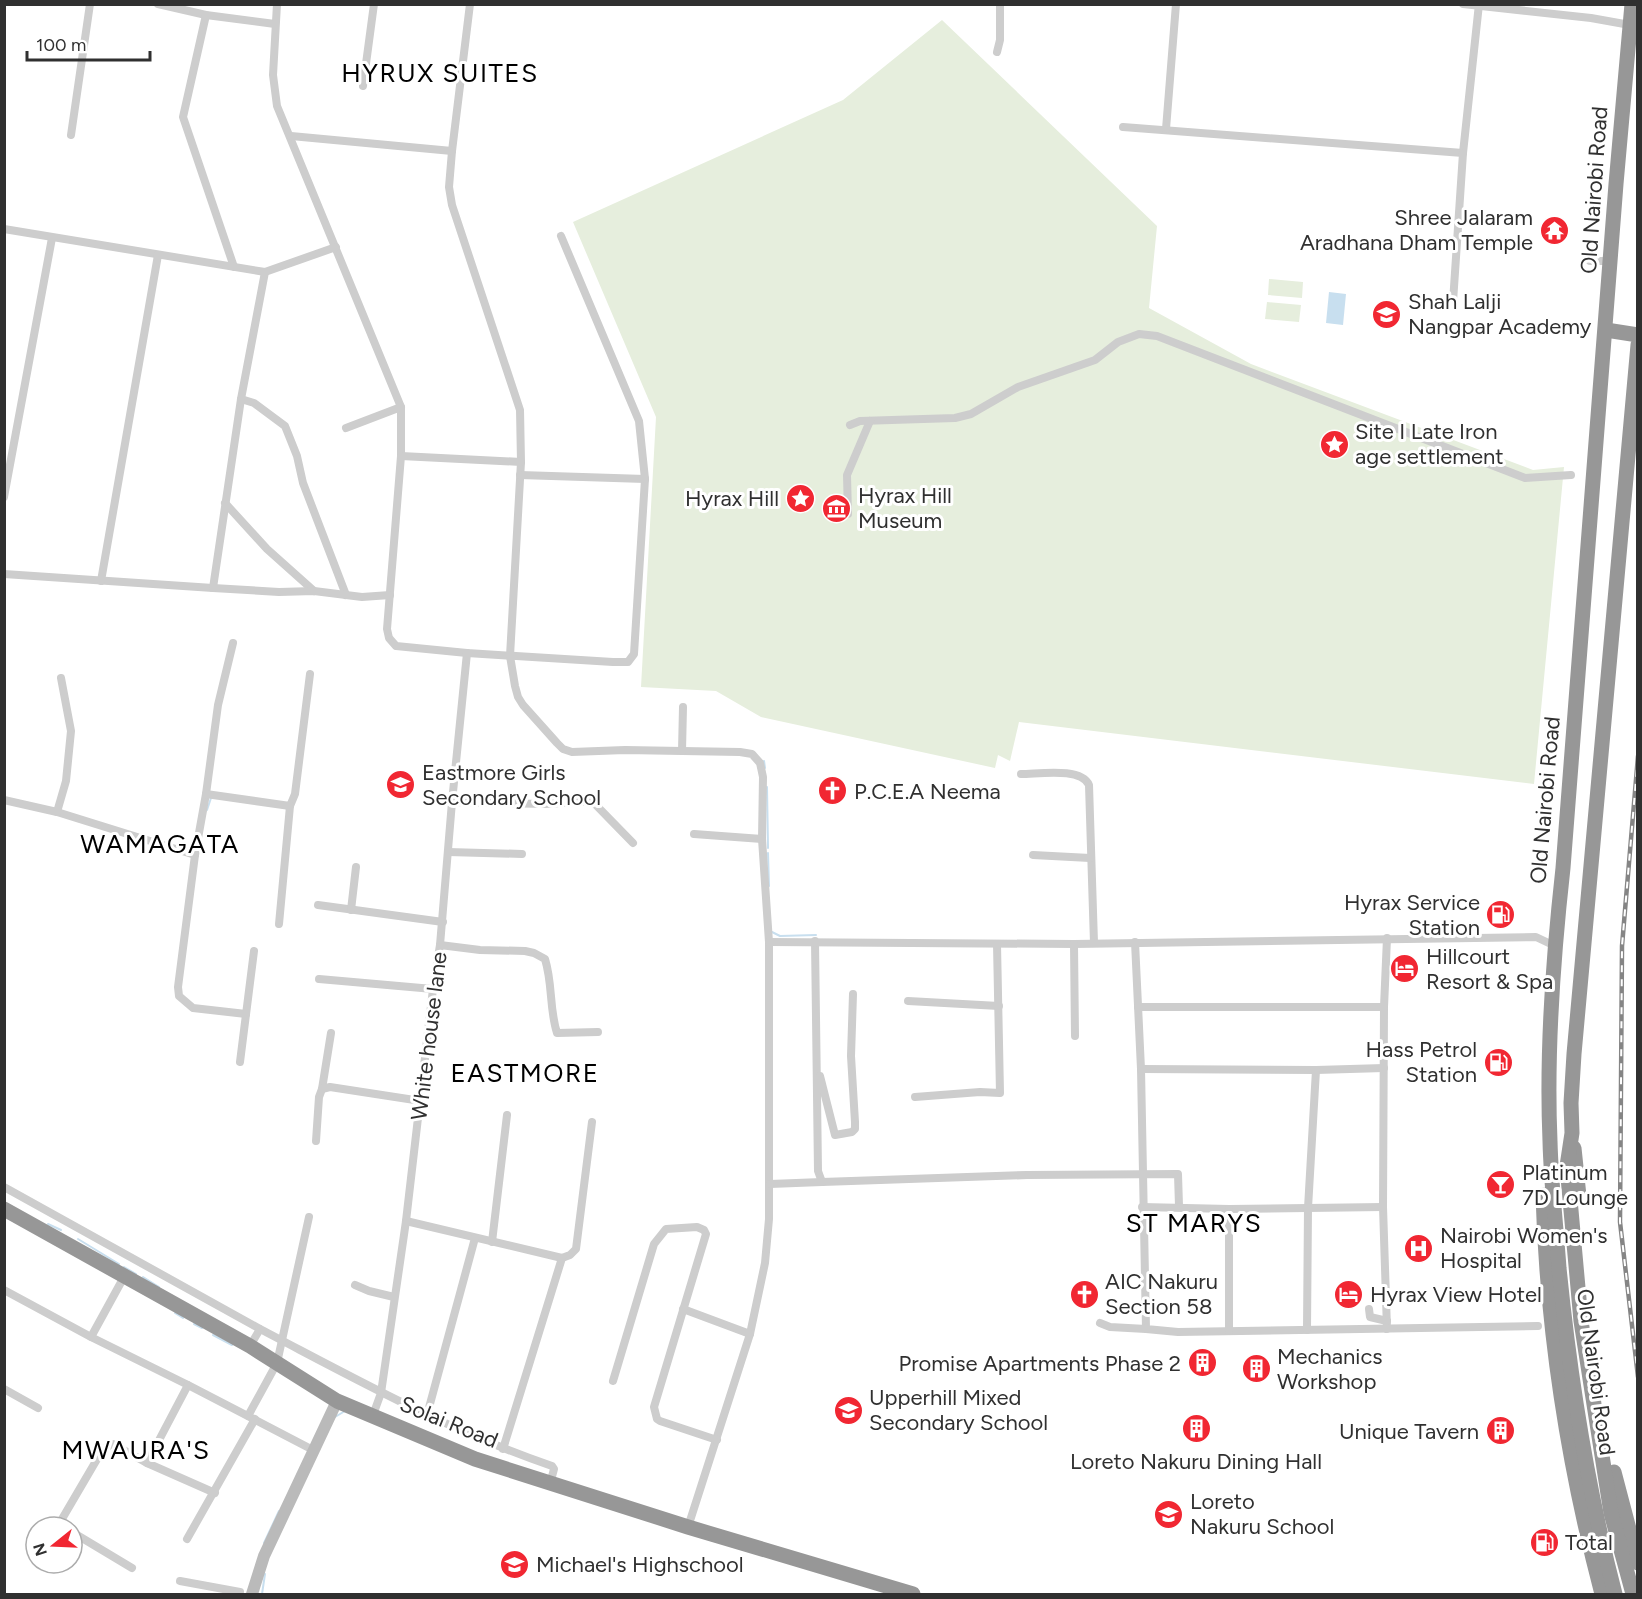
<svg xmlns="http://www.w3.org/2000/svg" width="1642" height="1599" font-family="Figtree,sans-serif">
<rect width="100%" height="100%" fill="#fff"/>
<!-- green -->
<g fill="#e6eedd">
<polygon points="942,20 1157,226 1149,308 1251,364 1533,470 1564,467 1534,784 1019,722 1010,761 998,755 995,768 761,717 716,691 641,687 656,417 573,222 843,100"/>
<polygon points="1269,279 1303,282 1302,298 1268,295"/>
<polygon points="1267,302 1301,305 1299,322 1265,319"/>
</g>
<!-- water -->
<polygon fill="#c8dfef" points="1329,292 1346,294 1343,325 1326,323"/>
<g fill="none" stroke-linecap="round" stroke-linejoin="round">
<!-- stream -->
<g stroke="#c8dfef" stroke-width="2">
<polyline points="764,761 765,768"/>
<polyline points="767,787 768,848"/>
<polyline points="207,810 211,798"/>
<polyline points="768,853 769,886"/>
<polyline points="772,932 780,936 816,935"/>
<polyline points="48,1224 61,1230"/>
<polyline points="78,1239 119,1264"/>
<polyline points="124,1267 136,1274"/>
<polyline points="143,1277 159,1287"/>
<polyline points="175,1313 183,1318"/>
<polyline points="194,1324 202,1328"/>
<polyline points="213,1335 232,1345"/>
<polyline points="335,1417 345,1411"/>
<polyline points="264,1543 279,1511"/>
<polyline points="262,1594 265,1574"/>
</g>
<!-- street -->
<g stroke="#cdcdcd" stroke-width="8">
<polyline points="158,4 206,15 275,24"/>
<polyline points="277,4 273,75 277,106 401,407 401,456 387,629 389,638 396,646 467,653 613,662 628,662 634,654 645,479 639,421 561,236"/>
<polyline points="470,4 452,151 449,187 452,205 520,410 521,462 510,656 515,686 518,697 523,705 557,743 563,749 572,752 625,750 740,752 752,754 760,763 763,777 762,839 769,942 769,1219 765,1263 750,1334 688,1527"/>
<polyline points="1463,4 1591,18 1630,25"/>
<polyline points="206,15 183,117 234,267"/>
<polyline points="997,52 1000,40 1000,4"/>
<polyline points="363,86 374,4"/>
<polyline points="1123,127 1463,153 1479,4"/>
<polyline points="1166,129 1176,4"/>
<polyline points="71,135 90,4"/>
<polyline points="291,136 452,151"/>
<polyline points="4,229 265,272 336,247"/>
<polyline points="1590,261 1610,261"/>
<polyline points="1453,302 1463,153"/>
<polyline points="241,399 254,403 285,426 297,456 303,483 346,595"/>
<polyline points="850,425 860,421 955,418 971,414 1018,387 1095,360 1118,342 1139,334 1157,336 1525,478 1571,475"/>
<polyline points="346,428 401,407"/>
<polyline points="401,456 521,462"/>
<polyline points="520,475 645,479"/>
<polyline points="4,497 52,238"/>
<polyline points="225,503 267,549 314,591"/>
<polyline points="848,514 847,475 870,421"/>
<polyline points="4,574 213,588 279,592 314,591 362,597 390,595"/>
<polyline points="101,581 158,255"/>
<polyline points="213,588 241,399 265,272"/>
<polyline points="233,643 218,705 206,794 195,855 178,987 179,996 193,1008 246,1014"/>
<polyline points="682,751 683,707"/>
<path d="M1021,774C1039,774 1081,767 1089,785L1094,943"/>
<polyline points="206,794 290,806 295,794 310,674"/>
<polyline points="4,800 57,812 195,855"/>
<polyline points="452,802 546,804 592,801 633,843"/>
<polyline points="57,812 66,781 71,731 61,678"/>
<polyline points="694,834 762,839"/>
<polyline points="448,852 522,854"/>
<polyline points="1033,855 1090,858"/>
<polyline points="318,905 443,922"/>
<polyline points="351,910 356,867"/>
<polyline points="279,924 290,806"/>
<polyline points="1387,938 1384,1007 1383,1207 1387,1329"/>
<polyline points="815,941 818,1171 822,1182 1027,1175 1178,1174 1179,1206"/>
<polyline points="769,942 1074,944 1536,937 1555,946"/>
<polyline points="1135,942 1141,1069 1146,1329 1178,1332 1538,1326"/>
<polyline points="1074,944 1075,1036"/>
<path d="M440,945L480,950L525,951L534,953L545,959C553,985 549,1008 557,1033L598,1032"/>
<polyline points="319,979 433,989"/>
<polyline points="908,1001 999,1006"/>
<polyline points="1138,1007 1384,1007"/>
<polyline points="240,1062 254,951"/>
<polyline points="1141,1069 1316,1070 1384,1068"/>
<polyline points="820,1076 835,1135 852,1132 855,1129 855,1122 851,1056 853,994"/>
<polyline points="322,1089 331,1033"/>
<polyline points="915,1097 980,1092 1000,1093 997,944"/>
<polyline points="316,1141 319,1097 322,1089 330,1087 421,1101"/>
<polyline points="770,1184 822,1182"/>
<polyline points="4,1187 260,1329"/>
<polyline points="1142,1207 1229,1209 1383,1207"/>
<polyline points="1229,1209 1229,1331"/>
<polyline points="406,1221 562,1258 570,1255 576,1249 592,1122"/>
<polyline points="492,1242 507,1115"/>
<polyline points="355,1285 369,1291 394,1297"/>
<polyline points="4,1290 91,1337 188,1385"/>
<polyline points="683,1309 750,1334"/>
<polyline points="1369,1309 1370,1317 1387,1321"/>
<polyline points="1100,1323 1110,1327 1146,1329"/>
<polyline points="1307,1330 1308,1208 1316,1070"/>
<polyline points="91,1337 125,1275"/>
<path d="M250,1346L260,1329C356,1379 449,1431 552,1466L554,1469L550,1484"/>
<polyline points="613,1381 654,1244 666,1229 697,1227 704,1230 706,1234 654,1407 657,1419 660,1421 717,1440"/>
<polyline points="4,1389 38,1408"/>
<polyline points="373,1415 381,1393 406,1221 433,989 440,945 452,802 467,653"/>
<polyline points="427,1415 475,1238"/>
<polyline points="248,1416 277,1363 309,1217"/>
<polyline points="503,1449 562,1258"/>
<polyline points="147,1463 215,1493"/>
<polyline points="64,1527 61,1524 62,1519 103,1449 113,1444 147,1463 188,1385 313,1450"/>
<polyline points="72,1532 132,1568"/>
<polyline points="187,1539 255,1419"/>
<polyline points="180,1581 240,1592"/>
</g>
<!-- secondary -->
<polyline stroke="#bababa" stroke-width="12" points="252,1594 264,1556 337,1401"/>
<!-- highway -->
<g stroke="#979797" stroke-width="15">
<polyline points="1606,330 1638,335"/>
<polyline points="1574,1148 1579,1196"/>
<path d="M1543,1195C1547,1328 1568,1465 1602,1594"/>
<polyline points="4,1209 250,1346 337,1401 475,1459 688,1527 913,1594"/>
<polyline points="1614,1472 1638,1563"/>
<path d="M1615,1594C1587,1487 1570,1378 1559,1268C1556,1225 1551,1183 1550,1141C1546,1050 1553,958 1563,868L1616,184L1632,4"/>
<polyline points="1633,1594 1611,1513 1581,1321 1567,1166 1572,1133 1571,1103 1574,1054 1638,345"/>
</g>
<defs>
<polyline id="rail" points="1638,756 1622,946 1620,1222 1638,1377"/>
</defs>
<!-- rail casing -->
<use href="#rail" stroke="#858585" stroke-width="4.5"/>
<!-- rail -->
<use href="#rail" stroke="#fff" stroke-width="2" stroke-dasharray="7" stroke-linecap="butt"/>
</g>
<!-- icons -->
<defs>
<symbol id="temple-disc" viewBox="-11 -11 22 22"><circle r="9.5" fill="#f12732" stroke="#fff"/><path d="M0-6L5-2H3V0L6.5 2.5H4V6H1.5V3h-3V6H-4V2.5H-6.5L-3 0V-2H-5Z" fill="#fff"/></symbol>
<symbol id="school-disc" viewBox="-11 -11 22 22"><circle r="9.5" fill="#f12732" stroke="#fff"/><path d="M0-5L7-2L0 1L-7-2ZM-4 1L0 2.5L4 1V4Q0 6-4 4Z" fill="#fff"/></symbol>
<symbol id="sight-disc" viewBox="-11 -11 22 22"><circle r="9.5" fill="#f12732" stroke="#fff"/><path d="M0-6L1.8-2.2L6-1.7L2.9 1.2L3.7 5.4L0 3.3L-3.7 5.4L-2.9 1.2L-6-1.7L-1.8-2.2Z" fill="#fff"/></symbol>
<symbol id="museum-disc" viewBox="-11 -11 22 22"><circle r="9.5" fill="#f12732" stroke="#fff"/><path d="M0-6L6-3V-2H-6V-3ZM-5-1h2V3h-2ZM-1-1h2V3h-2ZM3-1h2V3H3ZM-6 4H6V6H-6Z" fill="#fff"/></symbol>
<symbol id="church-disc" viewBox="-11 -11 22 22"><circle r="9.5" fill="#f12732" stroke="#fff"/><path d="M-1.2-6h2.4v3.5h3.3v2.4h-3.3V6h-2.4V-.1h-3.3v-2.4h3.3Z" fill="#fff"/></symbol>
<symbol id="fuel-disc" viewBox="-11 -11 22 22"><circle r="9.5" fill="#f12732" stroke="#fff"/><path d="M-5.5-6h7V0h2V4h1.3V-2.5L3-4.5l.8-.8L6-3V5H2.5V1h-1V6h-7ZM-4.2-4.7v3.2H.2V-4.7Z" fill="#fff"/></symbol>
<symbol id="hotel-disc" viewBox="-11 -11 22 22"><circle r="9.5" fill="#f12732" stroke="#fff"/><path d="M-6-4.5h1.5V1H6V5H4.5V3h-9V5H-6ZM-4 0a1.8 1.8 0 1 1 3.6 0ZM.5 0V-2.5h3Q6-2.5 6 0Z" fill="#fff"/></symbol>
<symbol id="bar-disc" viewBox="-11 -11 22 22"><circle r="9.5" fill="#f12732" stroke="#fff"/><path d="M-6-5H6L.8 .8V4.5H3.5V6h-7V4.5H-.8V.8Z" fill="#fff"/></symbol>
<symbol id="hospital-disc" viewBox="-11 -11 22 22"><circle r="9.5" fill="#f12732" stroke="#fff"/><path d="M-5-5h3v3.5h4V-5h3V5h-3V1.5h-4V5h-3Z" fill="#fff"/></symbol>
<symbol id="building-disc" viewBox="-11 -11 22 22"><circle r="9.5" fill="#f12732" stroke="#fff"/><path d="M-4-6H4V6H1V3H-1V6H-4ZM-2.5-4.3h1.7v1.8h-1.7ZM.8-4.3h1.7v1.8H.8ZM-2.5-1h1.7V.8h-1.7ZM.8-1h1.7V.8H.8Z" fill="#fff"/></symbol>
</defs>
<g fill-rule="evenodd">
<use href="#temple-disc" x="1538" y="214" width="33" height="33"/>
<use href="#school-disc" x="1370" y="298" width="33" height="33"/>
<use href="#sight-disc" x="1318" y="428" width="33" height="33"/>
<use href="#sight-disc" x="784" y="482" width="33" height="33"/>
<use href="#museum-disc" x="820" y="492" width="33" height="33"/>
<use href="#school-disc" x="384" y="768" width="33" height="33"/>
<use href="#church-disc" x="816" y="774" width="33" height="33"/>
<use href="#fuel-disc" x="1484" y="898" width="33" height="33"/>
<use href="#hotel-disc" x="1388" y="952" width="33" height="33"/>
<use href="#fuel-disc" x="1482" y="1046" width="33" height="33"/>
<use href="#bar-disc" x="1484" y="1168" width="33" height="33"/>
<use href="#hospital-disc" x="1402" y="1232" width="33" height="33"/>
<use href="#church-disc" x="1068" y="1278" width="33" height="33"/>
<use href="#hotel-disc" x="1332" y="1278" width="33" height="33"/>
<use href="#building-disc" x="1186" y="1346" width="33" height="33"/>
<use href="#building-disc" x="1240" y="1352" width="33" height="33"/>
<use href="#school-disc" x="832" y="1394" width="33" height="33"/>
<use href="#building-disc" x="1180" y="1412" width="33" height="33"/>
<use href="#building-disc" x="1484" y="1414" width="33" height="33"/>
<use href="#school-disc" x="1152" y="1498" width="33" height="33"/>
<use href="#fuel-disc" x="1528" y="1526" width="33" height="33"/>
<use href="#school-disc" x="498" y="1548" width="33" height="33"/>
</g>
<g text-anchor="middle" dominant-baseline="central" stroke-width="6" stroke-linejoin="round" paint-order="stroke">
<!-- street labels -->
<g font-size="22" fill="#303030" stroke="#fff">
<text transform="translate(1594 190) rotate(-86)">Old Nairobi Road</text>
<text transform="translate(1545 800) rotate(-85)">Old Nairobi Road</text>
<text transform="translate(429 1036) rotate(-83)">White house lane</text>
<text transform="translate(1596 1372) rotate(82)">Old Nairobi Road</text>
<text transform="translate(449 1422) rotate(22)">Solai Road</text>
</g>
<!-- poi labels -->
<g font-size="22" fill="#303030" stroke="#fff" text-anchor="start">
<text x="1533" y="217" text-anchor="end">Shree Jalaram<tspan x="1533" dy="25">Aradhana Dham Temple</tspan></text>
<text x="1408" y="301">Shah Lalji<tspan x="1408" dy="25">Nangpar Academy</tspan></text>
<text x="1355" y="431">Site I Late Iron<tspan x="1355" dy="25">age settlement</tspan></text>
<text x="858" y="495">Hyrax Hill<tspan x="858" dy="25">Museum</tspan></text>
<text x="779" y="498" text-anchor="end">Hyrax Hill</text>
<text x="422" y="772">Eastmore Girls<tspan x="422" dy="25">Secondary School</tspan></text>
<text x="854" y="791">P.C.E.A Neema</text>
<text x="1480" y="902" text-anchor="end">Hyrax Service<tspan x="1480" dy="25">Station</tspan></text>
<text x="1426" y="956">Hillcourt<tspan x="1426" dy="25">Resort &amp; Spa</tspan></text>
<text x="1477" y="1049" text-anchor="end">Hass Petrol<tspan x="1477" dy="25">Station</tspan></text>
<text x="1522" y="1172">Platinum<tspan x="1522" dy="25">7D Lounge</tspan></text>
<text x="1440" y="1235">Nairobi Women's<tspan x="1440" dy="25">Hospital</tspan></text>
<text x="1105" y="1281">AIC Nakuru<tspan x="1105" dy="25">Section 58</tspan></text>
<text x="1370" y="1294">Hyrax View Hotel</text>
<text x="1277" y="1356">Mechanics<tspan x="1277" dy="25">Workshop</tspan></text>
<text x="1181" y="1363" text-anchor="end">Promise Apartments Phase 2</text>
<text x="869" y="1397">Upperhill Mixed<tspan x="869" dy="25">Secondary School</tspan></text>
<text x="1479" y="1431" text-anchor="end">Unique Tavern</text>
<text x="1196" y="1461" text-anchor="middle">Loreto Nakuru Dining Hall</text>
<text x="1190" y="1501">Loreto<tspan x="1190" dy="25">Nakuru School</tspan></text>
<text x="1565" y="1542">Total</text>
<text x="536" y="1564">Michael's Highschool</text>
</g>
<!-- quarter labels -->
<g font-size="26" letter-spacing="1.5" fill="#000" stroke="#fff">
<text x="440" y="73">HYRUX SUITES</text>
<text x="160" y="844">WAMAGATA</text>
<text x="525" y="1073">EASTMORE</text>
<text x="1194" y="1223">ST MARYS</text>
<text x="136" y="1450">MWAURA'S</text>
</g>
</g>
<!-- border -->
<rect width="1642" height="1599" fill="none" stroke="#303030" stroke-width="12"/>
<!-- north arrow -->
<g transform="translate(54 1545) rotate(252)"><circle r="28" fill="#ffffff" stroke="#acacac" stroke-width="1.5"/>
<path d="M0-4.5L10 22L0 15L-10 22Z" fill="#f12732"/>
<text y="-9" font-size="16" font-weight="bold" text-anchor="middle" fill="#303030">N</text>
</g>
<!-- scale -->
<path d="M27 51v9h123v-9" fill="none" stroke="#303030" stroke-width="3"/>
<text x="36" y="51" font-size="18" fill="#303030" stroke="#ffffff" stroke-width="4.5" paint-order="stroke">100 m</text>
</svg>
